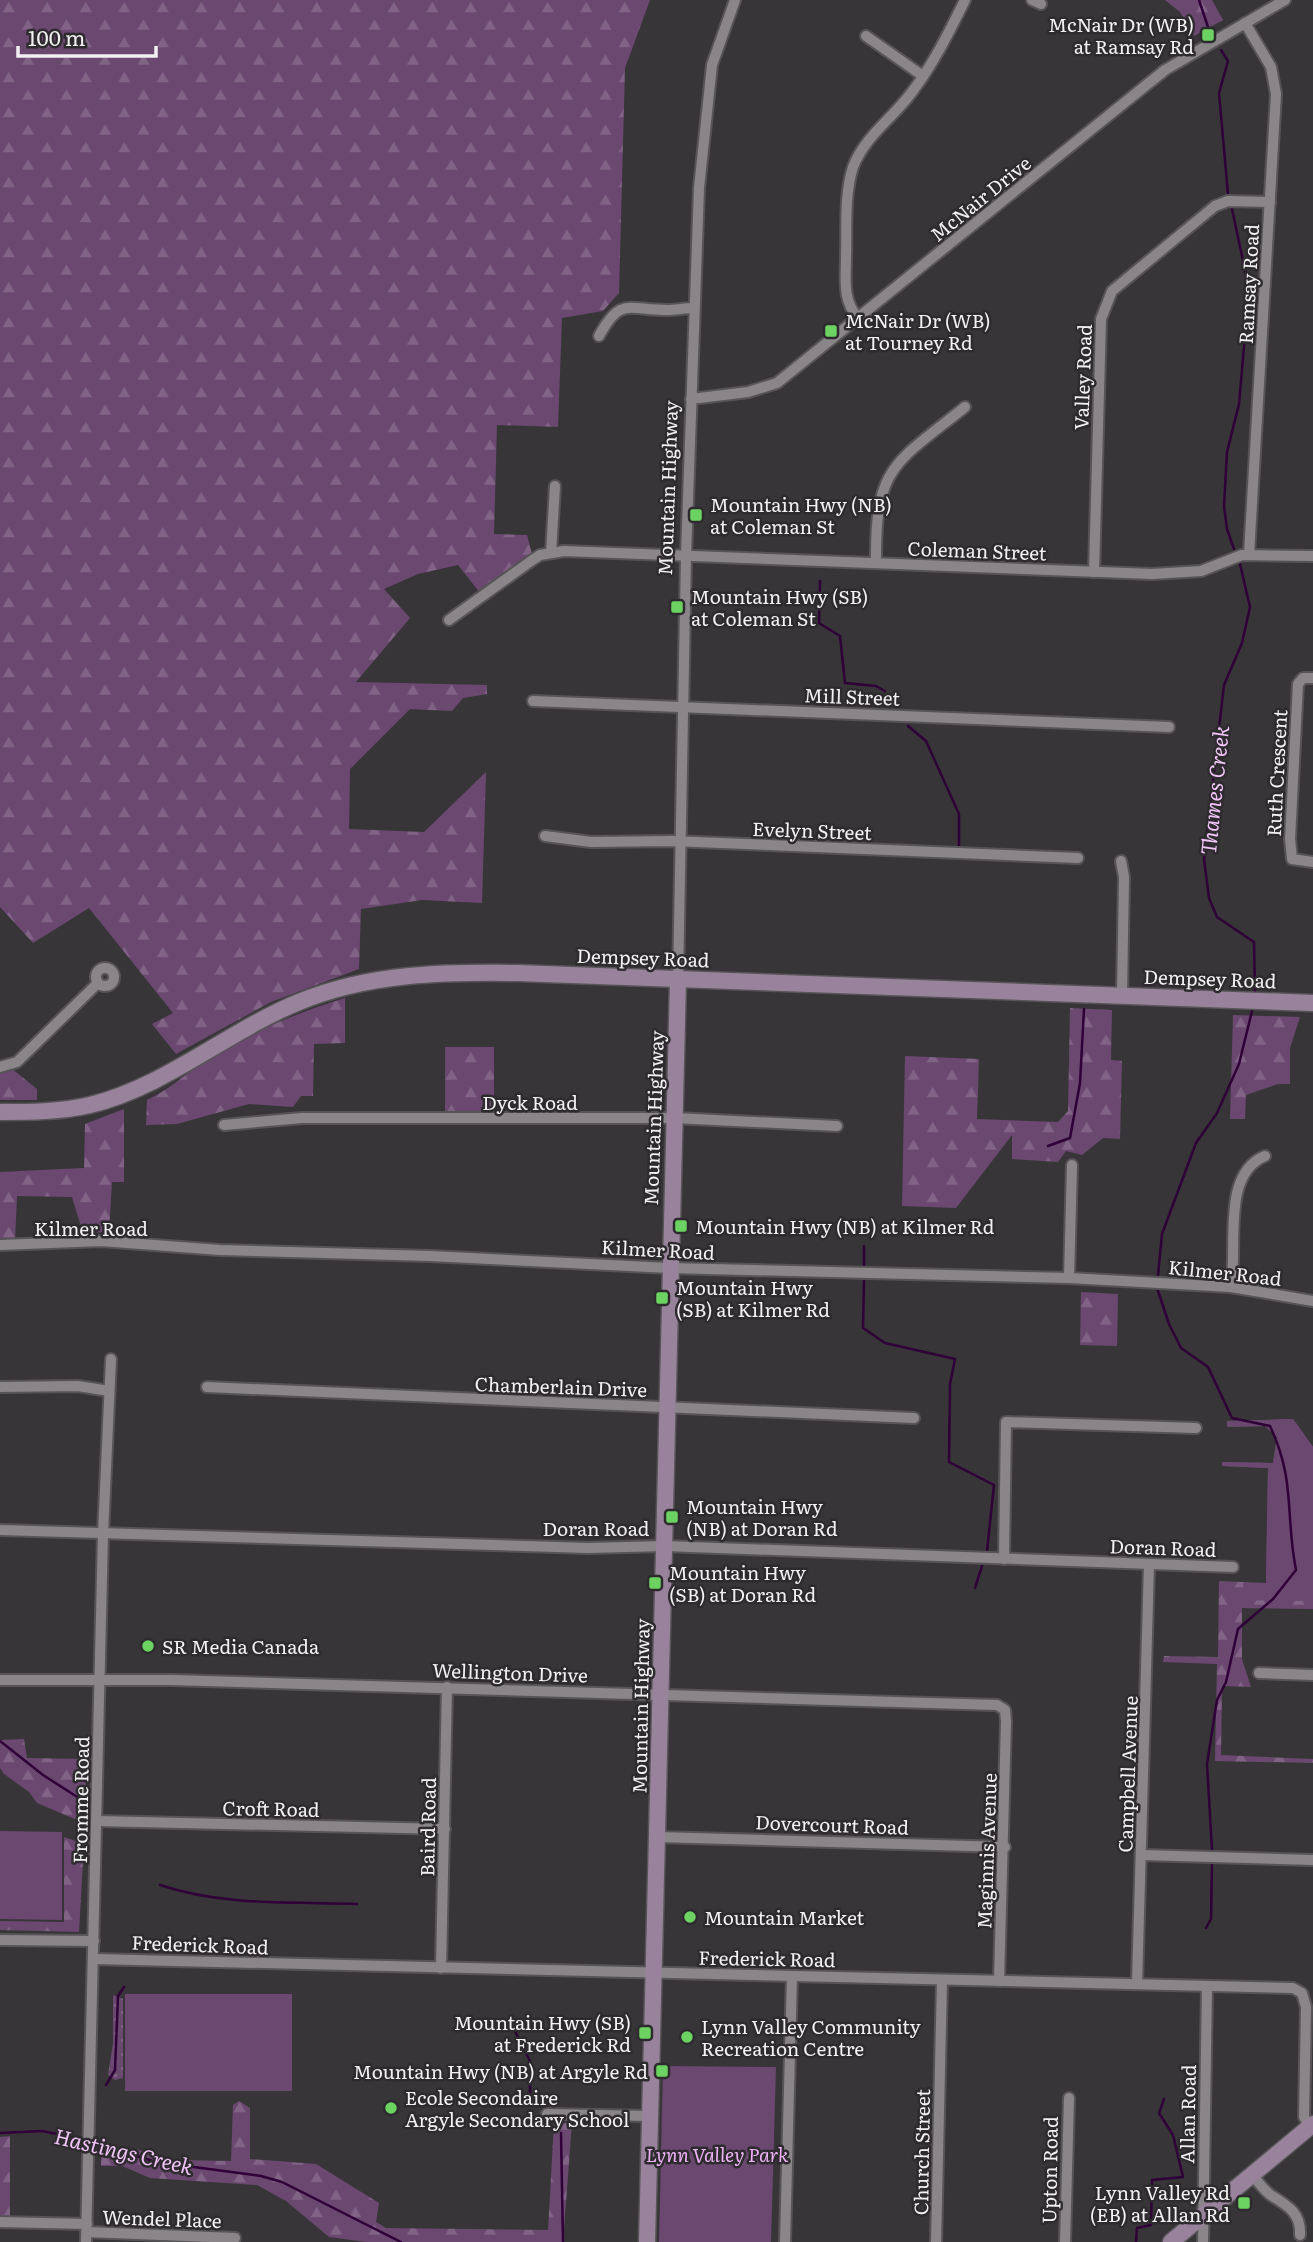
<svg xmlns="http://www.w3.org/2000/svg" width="1313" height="2242" font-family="Literata,serif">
<defs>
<pattern id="grass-dots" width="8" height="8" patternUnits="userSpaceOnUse" patternTransform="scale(1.75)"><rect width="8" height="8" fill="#6a4870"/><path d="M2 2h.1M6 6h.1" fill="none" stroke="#806385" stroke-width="1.8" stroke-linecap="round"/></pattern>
<pattern id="forest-firs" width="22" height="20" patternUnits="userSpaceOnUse" patternTransform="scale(1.75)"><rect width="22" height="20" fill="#6a4870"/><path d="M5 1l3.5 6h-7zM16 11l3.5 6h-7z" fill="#806385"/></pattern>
</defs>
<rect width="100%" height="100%" fill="#383539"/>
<!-- grass -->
<polygon fill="url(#grass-dots)" points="113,1995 123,1999 123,2078 115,2080 108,2075 113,2043"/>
<!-- forest -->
<g fill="url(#forest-firs)">
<polygon points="0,0 650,0 625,68 619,293 603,311 562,318 558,427 497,425 494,534 527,535 532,554 480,593 458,565 418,574 384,589 410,618 356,682 487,685 487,694 463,698 452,711 410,709 350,769 349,829 424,832 486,772 482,903 422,900 361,909 359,969 271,1002 176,1054 152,1024 173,1013 89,908 33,943 0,907"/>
<polygon points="1165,0 1212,0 1223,20 1194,36 1180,12"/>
<path d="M345,998V1043L314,1044L313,1096H301L293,1107L249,1104L177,1124L146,1125L147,1100C174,1088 194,1065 219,1051C259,1029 302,1011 345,998Z"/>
<polygon points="1070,1008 1112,1010 1111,1060 1122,1061 1120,1139 1103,1138 1082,1155 1066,1151 1058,1162 1012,1159 1012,1135 956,1208 902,1206 905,1056 979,1059 977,1119 1058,1122 1068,1111"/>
<polygon points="1233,1015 1300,1017 1290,1048 1290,1084 1278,1084 1246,1095 1245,1119 1230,1119"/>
<polygon points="445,1047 494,1047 494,1112 445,1111"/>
<polygon points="11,1068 37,1089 37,1100 0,1100 0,1073"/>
<polygon points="124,1109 124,1182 112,1182 109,1232 83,1233 72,1197 17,1196 15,1241 0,1242 0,1172 84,1168 85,1124"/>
<polygon points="1081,1292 1118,1294 1117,1346 1080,1345"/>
<polygon points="1293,1419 1313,1447 1313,1609 1242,1608 1242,1659 1251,1687 1222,1686 1221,1755 1313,1759 1313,1763 1215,1761 1217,1664 1163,1662 1164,1656 1218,1657 1219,1581 1266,1583 1268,1468 1222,1466 1222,1462 1273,1463 1277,1437 1265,1426 1227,1427 1227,1421"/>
<polygon points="24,1739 27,1758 87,1759 84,1823 37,1803 29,1792 4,1774 0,1768 0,1740"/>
<polygon points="64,1837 84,1844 79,1932 0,1930 0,1921 64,1922"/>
<polygon points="239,2101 250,2108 250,2159 316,2164 379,2203 376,2222 386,2228 548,2230 554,2123 572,2123 563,2242 366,2242 329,2237 286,2201 257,2185 150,2178 122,2166 101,2166 101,2148 136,2149 173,2160 231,2161 233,2105"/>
<polygon points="10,2136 10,2217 0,2216 0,2137"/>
</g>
<!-- green -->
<g fill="#6a4870">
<polygon points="1293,1419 1313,1447 1313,1601 1243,1600 1243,1583 1266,1583 1268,1468 1222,1466 1222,1462 1273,1463 1277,1437 1265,1426 1227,1427 1227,1421"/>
<polygon points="0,1831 62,1832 62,1920 0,1919"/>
<rect x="125" y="1994" width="167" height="97"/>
<polygon points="663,2066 776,2067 771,2242 659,2242"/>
</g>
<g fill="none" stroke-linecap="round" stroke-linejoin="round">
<!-- stream -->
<g stroke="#2f0037" stroke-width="2.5">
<polyline points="1199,0 1209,30"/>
<polyline points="1221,50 1228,61 1219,93 1228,194"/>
<polyline points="1232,209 1249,289 1239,404 1227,452 1224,506 1227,529 1234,549"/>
<polyline points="1240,564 1250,607 1242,643 1224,685 1204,859 1209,898 1217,917 1254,942 1255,994"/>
<polyline points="820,581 819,623 840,636 845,683 876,686 885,691"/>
<polyline points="908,726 926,741 959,814 959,846"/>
<polyline points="1048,1146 1070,1138 1080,1083 1084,1009"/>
<polyline points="864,1266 864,1246"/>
<polyline points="1158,1275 1162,1234 1196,1143 1217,1113 1239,1064 1253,1007"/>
<polyline points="864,1281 863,1328 885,1343 955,1359 950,1384 949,1462 994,1485 987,1551"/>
<path d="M1157,1288L1169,1324L1181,1348L1208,1367L1232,1418L1270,1426C1296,1481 1285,1515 1296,1570L1273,1599L1238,1629L1226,1682L1217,1700L1207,1764L1212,1849"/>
<polyline points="975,1588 982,1566"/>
<polyline points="0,1741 43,1775 82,1800"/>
<path d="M160,1885C222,1906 292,1902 357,1904"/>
<polyline points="1206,1928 1211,1919 1212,1865"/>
<polyline points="510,2021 530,2061 530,2101"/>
<polyline points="106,2085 115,2070 118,1996 124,1987"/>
<polyline points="0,2133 42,2131 87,2140"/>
<polyline points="561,2133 563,2242"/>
<polyline points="93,2142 156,2162 261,2176 282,2182 401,2242"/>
<polyline points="1136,2242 1137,2228 1151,2225 1152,2180 1183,2177 1173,2135 1159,2113 1164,2099"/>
</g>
<defs>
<g id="street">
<polyline points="1032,0 1041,4"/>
<polyline points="1245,23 1271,67 1276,94 1249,554"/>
<polyline points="866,36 923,76"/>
<path d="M858,318C842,300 846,279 846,257C847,228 844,195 853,167C865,136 893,118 912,92C934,63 949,32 965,0"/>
<path d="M599,336C621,296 628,310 667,310C676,310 685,308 694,308"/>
<polyline points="691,399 748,392 777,383 1165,70 1285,0"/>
<polyline points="551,553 555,486"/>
<path d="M876,563C875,466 894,464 965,407"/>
<polyline points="1094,572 1101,319 1112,291 1215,206 1228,201 1270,202"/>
<polyline points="449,620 531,561 540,555 564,551 1152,574 1201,571 1242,555 1313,556"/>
<polyline points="1313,678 1303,678 1298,684 1290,839 1292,859 1313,862"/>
<polyline points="533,701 1169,727"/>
<polyline points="545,836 591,842 672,841 1078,858"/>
<polyline points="1121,861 1124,877 1122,995"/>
<circle cx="105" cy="977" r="9"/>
<polyline points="678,980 686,556 699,188 712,65 735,0"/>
<polyline points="0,1067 17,1062 98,983"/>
<polyline points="224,1125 302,1118 675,1118 837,1126"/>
<polyline points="0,1245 101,1241 220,1250 430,1256 669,1268 1069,1278 1231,1287 1313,1301"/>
<polyline points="1069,1278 1072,1165"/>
<path d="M1231,1287C1238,1246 1221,1174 1265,1156"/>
<polyline points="0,1387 78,1386 109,1391"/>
<polyline points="207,1387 914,1418"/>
<polyline points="0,1530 588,1548 665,1546 1233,1567"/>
<polyline points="1004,1559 1006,1422 1196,1428"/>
<polyline points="1259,1673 1313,1675"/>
<polyline points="0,1680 172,1680 997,1705 1005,1710 1006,1721 999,1981"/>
<polyline points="97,1821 445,1829"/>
<polyline points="657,1837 1005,1847"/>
<polyline points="1142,1855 1313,1860"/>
<polyline points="0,1940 94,1941"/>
<polyline points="94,1959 1293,1988 1302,1993 1306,2007 1304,2117 1310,2127"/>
<polyline points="441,1968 447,1687"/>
<polyline points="1137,1984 1149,1565"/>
<polyline points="547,2114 650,2116"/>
<path d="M1252,2175C1258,2181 1264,2191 1272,2196C1288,2206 1301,2213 1300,2235"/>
<polyline points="0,2222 87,2224"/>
<polyline points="87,2232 235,2238"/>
<polyline points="86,2242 103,1533 111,1359"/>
<polyline points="785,2242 792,1976"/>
<polyline points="936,2242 942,1980"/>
<polyline points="1065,2242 1069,2098"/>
<polyline points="1203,2242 1207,1986"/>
</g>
<g id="secondary">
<path d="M0,1112C30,1112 60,1112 90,1105C165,1087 228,1031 299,1002C369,973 444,972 518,973L1313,1003"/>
<polyline points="647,2242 678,980"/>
<polyline points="1171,2242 1313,2124"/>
</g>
</defs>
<!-- street casing -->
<use href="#street" stroke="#575457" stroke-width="14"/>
<!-- secondary casing -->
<use href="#secondary" stroke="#575457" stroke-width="19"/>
<!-- street -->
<use href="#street" stroke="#898589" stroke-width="10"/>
<!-- secondary -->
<use href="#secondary" stroke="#99839c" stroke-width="16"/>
</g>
<!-- markers -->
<g fill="#6cd362" stroke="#2e2b2f" stroke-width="2.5">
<rect x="1201" y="28" width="14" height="14" rx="3.5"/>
<rect x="824" y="324" width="14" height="14" rx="3.5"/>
<rect x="689" y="508" width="14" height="14" rx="3.5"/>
<rect x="670" y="600" width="14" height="14" rx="3.5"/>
<rect x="674" y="1219" width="14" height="14" rx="3.5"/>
<rect x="655" y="1291" width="14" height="14" rx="3.5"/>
<rect x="665" y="1510" width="14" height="14" rx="3.5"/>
<rect x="648" y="1576" width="14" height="14" rx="3.5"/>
<circle cx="148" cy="1646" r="7"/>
<circle cx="690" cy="1917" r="7"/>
<rect x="638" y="2026" width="14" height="14" rx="3.5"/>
<circle cx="687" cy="2037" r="7"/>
<rect x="655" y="2064" width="14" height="14" rx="3.5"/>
<circle cx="391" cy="2108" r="7"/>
<rect x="1237" y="2196" width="14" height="14" rx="3.5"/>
</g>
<g text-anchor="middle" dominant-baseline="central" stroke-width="5" stroke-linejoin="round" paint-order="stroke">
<!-- poi labels -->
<g font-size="19" fill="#f2f0f2" stroke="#2e2b2f" text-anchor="start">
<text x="1194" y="24" text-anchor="end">McNair Dr (WB)<tspan x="1194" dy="22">at Ramsay Rd</tspan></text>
<text x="845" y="320">McNair Dr (WB)<tspan x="845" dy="22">at Tourney Rd</tspan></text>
<text x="710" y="504">Mountain Hwy (NB)<tspan x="710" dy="22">at Coleman St</tspan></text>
<text x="691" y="596">Mountain Hwy (SB)<tspan x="691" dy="22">at Coleman St</tspan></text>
<text x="695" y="1226">Mountain Hwy (NB) at Kilmer Rd</text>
<text x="676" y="1287">Mountain Hwy<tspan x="676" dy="22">(SB) at Kilmer Rd</tspan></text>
<text x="686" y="1506">Mountain Hwy<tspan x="686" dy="22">(NB) at Doran Rd</tspan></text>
<text x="669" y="1572">Mountain Hwy<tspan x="669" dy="22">(SB) at Doran Rd</tspan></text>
<text x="162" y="1646">SR Media Canada</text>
<text x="704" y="1917">Mountain Market</text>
<text x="631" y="2022" text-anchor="end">Mountain Hwy (SB)<tspan x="631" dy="22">at Frederick Rd</tspan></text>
<text x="701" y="2026">Lynn Valley Community<tspan x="701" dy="22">Recreation Centre</tspan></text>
<text x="648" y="2071" text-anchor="end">Mountain Hwy (NB) at Argyle Rd</text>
<text x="405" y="2097">Ecole Secondaire<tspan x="405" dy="22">Argyle Secondary School</tspan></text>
<text x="1230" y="2192" text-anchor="end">Lynn Valley Rd<tspan x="1230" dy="22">(EB) at Allan Rd</tspan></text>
</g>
<!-- street labels -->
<g font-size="19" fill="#f2f0f2" stroke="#2e2b2f">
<text transform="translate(980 198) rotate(-39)">McNair Drive</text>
<text transform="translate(1248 284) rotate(-87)">Ramsay Road</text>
<text transform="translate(1082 377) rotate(-88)">Valley Road</text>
<text transform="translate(667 488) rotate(-88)">Mountain Highway</text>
<text transform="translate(977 550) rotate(2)">Coleman Street</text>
<text transform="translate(852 696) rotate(2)">Mill Street</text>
<text transform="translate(1276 773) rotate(-87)">Ruth Crescent</text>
<text transform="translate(812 830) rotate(2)">Evelyn Street</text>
<text transform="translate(643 957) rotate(2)">Dempsey Road</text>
<text transform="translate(1210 978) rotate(2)">Dempsey Road</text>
<text x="530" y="1102">Dyck Road</text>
<text transform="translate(653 1118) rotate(-88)">Mountain Highway</text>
<text x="91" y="1228">Kilmer Road</text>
<text transform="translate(658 1249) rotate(3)">Kilmer Road</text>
<text transform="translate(1225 1272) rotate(6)">Kilmer Road</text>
<text transform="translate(561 1386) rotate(2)">Chamberlain Drive</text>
<text x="596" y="1528">Doran Road</text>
<text transform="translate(1163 1547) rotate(2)">Doran Road</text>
<text transform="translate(510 1672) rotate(2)">Wellington Drive</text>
<text transform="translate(640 1706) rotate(-89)">Mountain Highway</text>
<text transform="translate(1127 1774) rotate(-88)">Campbell Avenue</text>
<text transform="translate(80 1800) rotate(-89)">Fromme Road</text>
<text transform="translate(271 1808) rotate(1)">Croft Road</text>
<text transform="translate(832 1824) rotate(2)">Dovercourt Road</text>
<text transform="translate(427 1827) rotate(-89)">Baird Road</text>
<text transform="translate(986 1851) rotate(-88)">Maginnis Avenue</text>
<text transform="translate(200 1944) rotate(2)">Frederick Road</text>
<text transform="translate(767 1958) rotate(1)">Frederick Road</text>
<text transform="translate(1187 2114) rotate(-89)">Allan Road</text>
<text transform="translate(921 2152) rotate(-89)">Church Street</text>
<text transform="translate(1049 2170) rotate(-89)">Upton Road</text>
<text transform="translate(162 2218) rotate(2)">Wendel Place</text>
</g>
<!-- park labels -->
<g font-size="19" font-style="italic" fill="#edb2f6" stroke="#2e2b2f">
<text x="717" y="2154">Lynn Valley Park</text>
</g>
<!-- water labels -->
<g font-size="21" font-style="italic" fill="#f0c4f7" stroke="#2e2b2f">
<text transform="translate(1213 790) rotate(-84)">Thames Creek</text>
<text transform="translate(124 2150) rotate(13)">Hastings Creek</text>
</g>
</g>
<!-- scale -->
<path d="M18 46v10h138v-10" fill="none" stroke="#f2f0f2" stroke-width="3.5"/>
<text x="28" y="46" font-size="21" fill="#f2f0f2" stroke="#2e2b2f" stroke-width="5" paint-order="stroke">100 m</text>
</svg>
